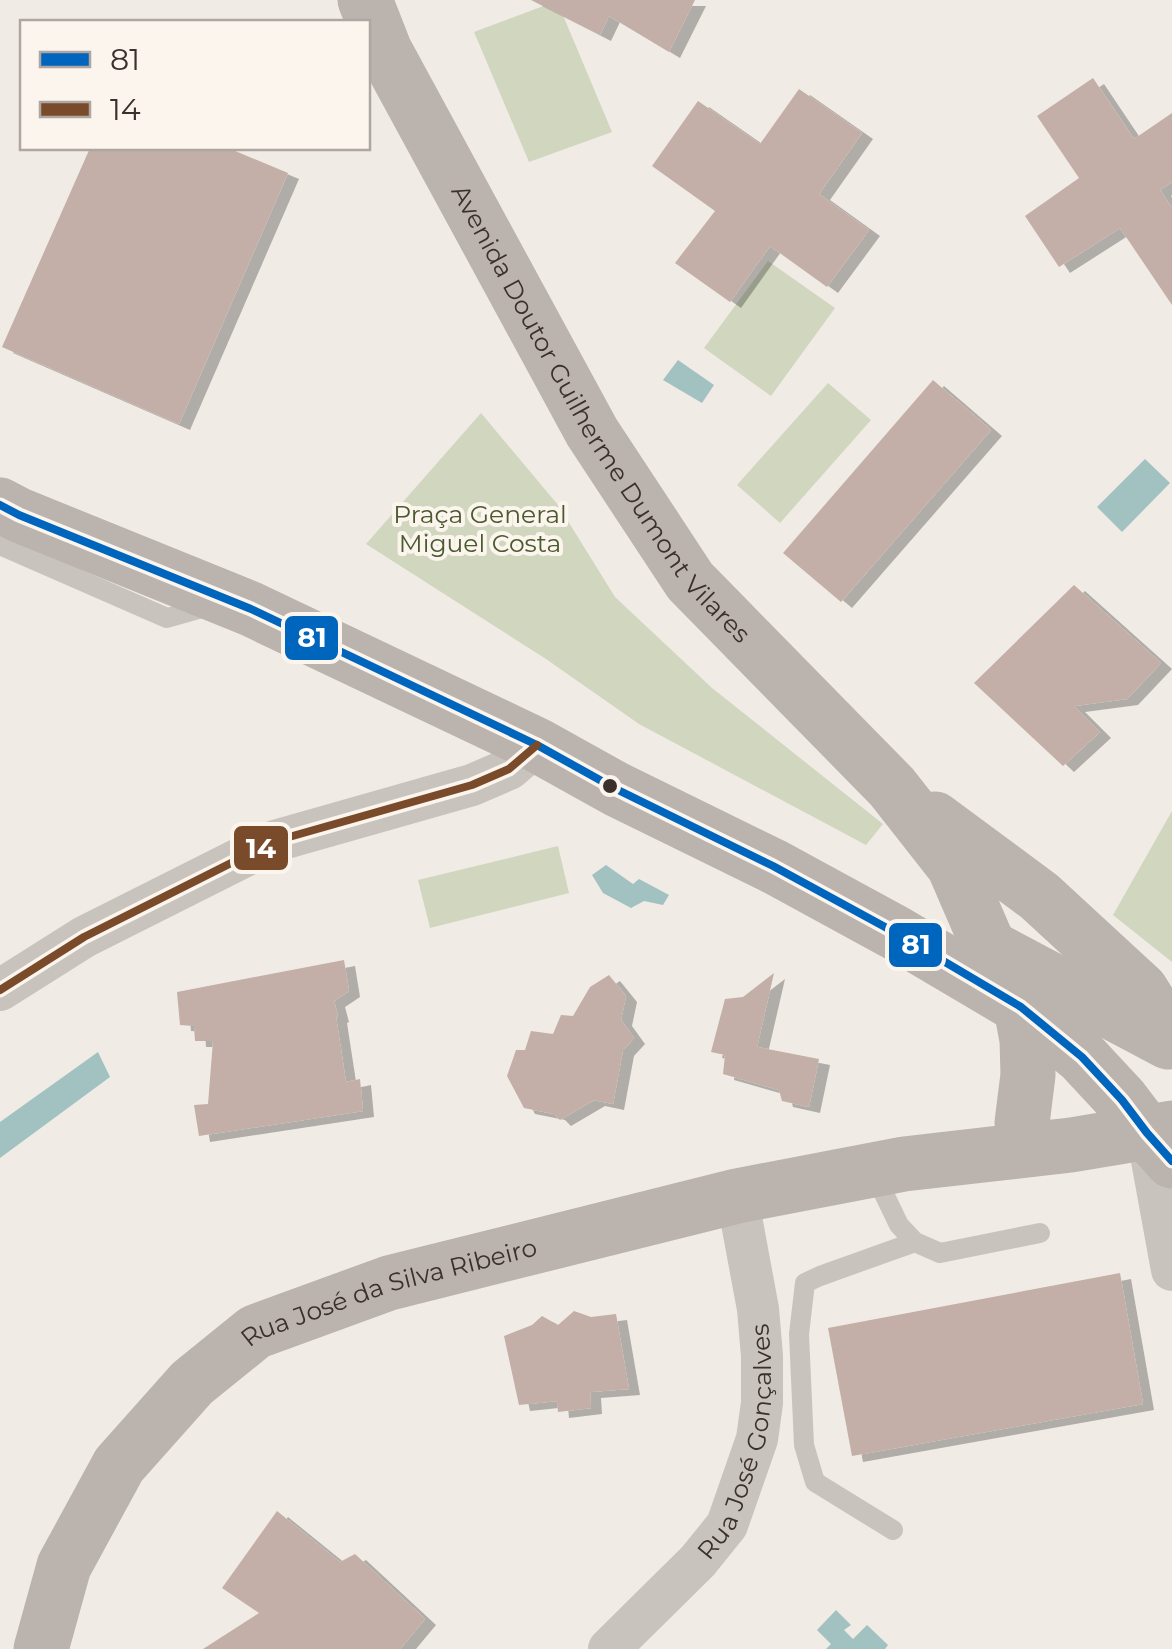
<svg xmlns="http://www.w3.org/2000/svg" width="1172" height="1649" font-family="Montserrat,sans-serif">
<defs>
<filter id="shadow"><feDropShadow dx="11" dy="6" stdDeviation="0" flood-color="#0004"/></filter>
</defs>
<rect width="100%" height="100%" fill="#f0ebe5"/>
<!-- green -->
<g fill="#d1d6bf">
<polygon points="557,1 612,132 529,162 474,32"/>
<polygon points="768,261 835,308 771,396 704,348"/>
<polygon points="828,383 871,420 780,523 737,485"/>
<polygon points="481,413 558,505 615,597 712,688 883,824 866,845 639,724 546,659 366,544"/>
<polygon points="1172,811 1172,962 1113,915"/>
<polygon points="558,846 569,893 430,928 418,880"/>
</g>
<!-- water -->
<g fill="#a1c2c1">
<polygon points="678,360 714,385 702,403 663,380"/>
<polygon points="1145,459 1170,483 1122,532 1097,507"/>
<polygon points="606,865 633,884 639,879 669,895 663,905 644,901 631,908 603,893 592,875"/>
<polygon points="98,1052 110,1077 0,1158 0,1122"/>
<polygon points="836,1610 851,1625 844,1630 853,1639 867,1625 888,1645 885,1649 826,1649 831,1644 817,1630"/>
</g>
<!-- building -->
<g fill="#c3afa7" filter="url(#shadow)">
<polygon points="531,0 695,0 669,52 609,16 600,35"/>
<polygon points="1093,78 1134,139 1172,113 1172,182 1160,190 1172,208 1172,305 1120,228 1059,267 1025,216 1079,178 1037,116"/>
<polygon points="799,89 862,133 819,194 869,230 827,287 770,246 730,302 675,263 715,211 652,166 698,101 760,144"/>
<polygon points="90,148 228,148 288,173 179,424 2,347"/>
<polygon points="933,380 991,430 841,602 783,553"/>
<polygon points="1074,585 1161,663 1127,699 1074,706 1100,732 1063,766 974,683"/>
<polygon points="344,960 349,991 334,1001 338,1016 336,1017 346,1082 360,1079 363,1111 199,1136 194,1105 208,1104 213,1041 195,1041 194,1026 180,1025 177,992"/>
<polygon points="774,973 757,1047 819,1059 809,1107 782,1101 779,1090 723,1074 725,1055 711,1052 725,999 743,997"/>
<polygon points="609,975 626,996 621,1020 634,1038 623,1050 613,1104 594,1100 560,1120 554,1114 524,1108 507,1076 516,1050 525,1050 531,1031 553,1034 561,1015 573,1016 590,987"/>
<polygon points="1120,1273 1143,1404 852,1456 828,1328"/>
<polygon points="574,1311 591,1317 616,1314 629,1389 590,1392 591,1408 558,1412 557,1401 519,1405 504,1336 532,1325 542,1316 558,1325"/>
<polygon points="277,1511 340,1562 355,1554 425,1619 400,1649 203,1649 259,1613 222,1588"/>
</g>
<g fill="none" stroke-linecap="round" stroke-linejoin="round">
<!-- service -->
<g stroke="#c9c3be" stroke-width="20">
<polyline points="0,545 167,618 209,606"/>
<polyline points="873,1171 899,1225 915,1242 940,1253 1040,1233"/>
<polyline points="893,1530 815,1482 804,1445 799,1334 805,1283 820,1276 915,1242"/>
</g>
<!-- minor -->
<g stroke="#c9c3be" stroke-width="42">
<polyline points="0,990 84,937 275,841 472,785 509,769 537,745"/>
<polyline points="1147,1133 1172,1270"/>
<path id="s1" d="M609,1649L698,1561L727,1525L757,1439L762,1403V1356L758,1309L737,1196"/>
</g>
<!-- secondary -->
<g stroke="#bab3ae" stroke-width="55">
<path id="s2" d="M365,0L385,51L592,432L690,581L892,787L954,866L989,947L1021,1007L1027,1040L1028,1075L1022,1123"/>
<polyline points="0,505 19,515 251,609 537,745 616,789 773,866 896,933 1021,1007 1082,1057 1122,1100 1147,1133 1172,1161"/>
<polyline points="935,819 1039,896 1141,990 1172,1040"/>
<polyline points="983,946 989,947 1168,1042"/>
<path id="s3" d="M41,1649L64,1566L119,1465L192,1383L255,1332L389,1283L737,1196L904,1164L1071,1145L1172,1128"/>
</g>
<defs>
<polyline id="bus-1" points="0,505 19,515 251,609 537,745 616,789 773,866 896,933 1021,1007 1082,1057 1122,1100 1147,1133 1172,1161"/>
<polyline id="bus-2" points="0,990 84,937 275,841 472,785 509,769 537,745"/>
</defs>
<!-- bus-1 casing -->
<use href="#bus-1" stroke="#fbf5ee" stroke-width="15"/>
<!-- bus-2 casing -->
<use href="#bus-2" stroke="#fbf5ee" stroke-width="15"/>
<!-- bus-1 -->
<use href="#bus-1" stroke="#0065bd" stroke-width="8"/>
<!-- bus-2 -->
<use href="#bus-2" stroke="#7a4b2a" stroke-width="8"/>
</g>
<!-- markers -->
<circle fill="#3b302b" stroke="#fbf5ee" stroke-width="4" cx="610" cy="786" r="9"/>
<g text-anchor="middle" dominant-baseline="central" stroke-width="8" stroke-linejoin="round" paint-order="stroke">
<!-- street labels -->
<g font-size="25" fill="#3b302b" stroke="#fbf5ee">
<text stroke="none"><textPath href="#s2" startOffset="478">Avenida Doutor Guilherme Dumont Vilares</textPath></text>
<text stroke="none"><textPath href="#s3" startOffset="532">Rua José da Silva Ribeiro</textPath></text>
<text stroke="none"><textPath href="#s1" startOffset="255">Rua José Gonçalves</textPath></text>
</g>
<!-- park labels -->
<g font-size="25" fill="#4a5a2e" stroke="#fbf5ee">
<text x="480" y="514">Praça General<tspan x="480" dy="29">Miguel Costa</tspan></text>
</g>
</g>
<g stroke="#fbf5ee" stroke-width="4">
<rect x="283" y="614" width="57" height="48" rx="10" fill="#0065bd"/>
<rect x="232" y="824" width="58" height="48" rx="10" fill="#7a4b2a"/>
<rect x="887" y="921" width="57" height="48" rx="10" fill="#0065bd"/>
</g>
<g font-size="28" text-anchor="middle" font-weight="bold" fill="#fff">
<text x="312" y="647">81</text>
<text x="261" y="858">14</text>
<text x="916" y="954">81</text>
</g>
<!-- legend -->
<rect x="20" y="20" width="350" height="130" fill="#fbf5ee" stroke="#aea6a0" stroke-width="2.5"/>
<rect x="40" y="52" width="50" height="15" fill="#0065bd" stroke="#aea6a0" stroke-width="2.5"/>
<text x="110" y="70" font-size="30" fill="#3b302b">81</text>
<rect x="40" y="102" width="50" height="15" fill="#7a4b2a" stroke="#aea6a0" stroke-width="2.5"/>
<text x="110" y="120" font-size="30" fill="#3b302b">14</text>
</svg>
